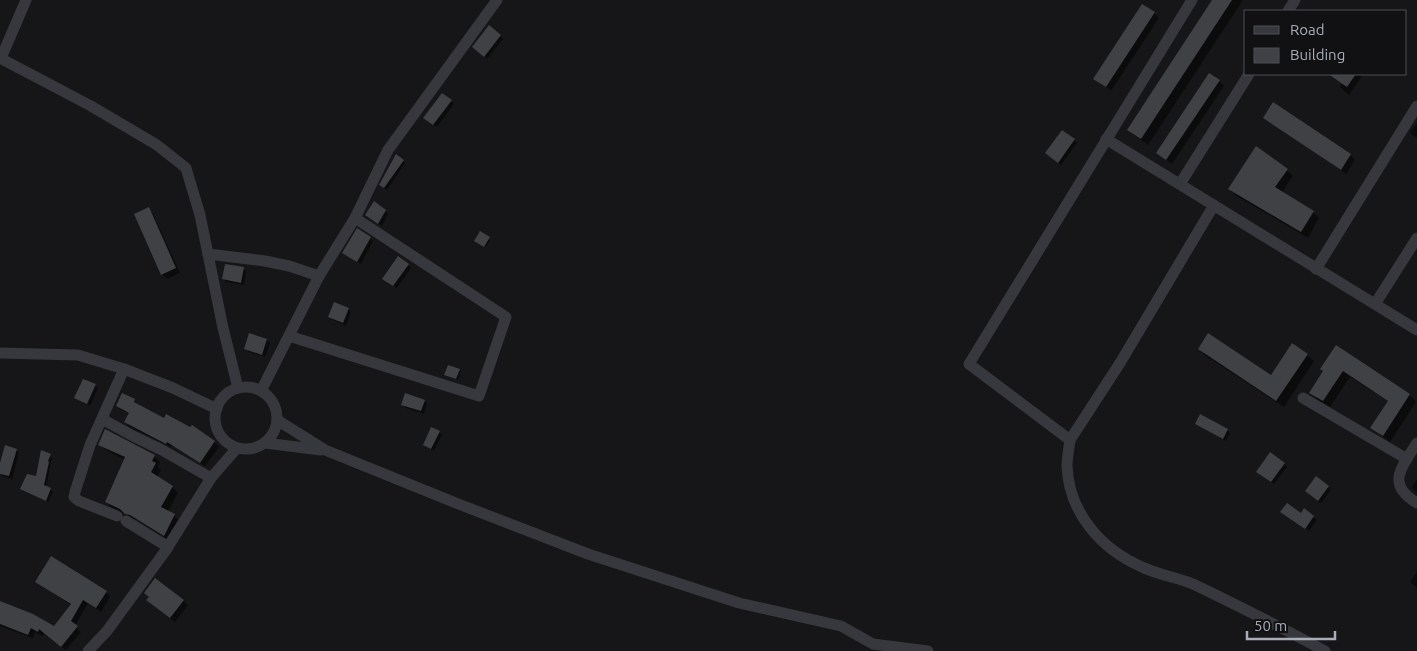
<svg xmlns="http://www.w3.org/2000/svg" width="1417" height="651" font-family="Ubuntu,sans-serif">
<rect width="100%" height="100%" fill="#161618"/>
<!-- shadow -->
<g fill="#0007">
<polygon points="1214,0 1243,0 1148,145 1128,130"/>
<polygon points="1154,13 1159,18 1111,91 1095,78"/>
<polygon points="490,27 503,39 487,59 477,50"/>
<polygon points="1327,74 1363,74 1349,95 1340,87 1342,83"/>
<polygon points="1219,81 1224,86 1172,164 1157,153"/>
<polygon points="451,101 454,104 437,127 428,121"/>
<polygon points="1264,117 1350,155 1355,160 1346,174"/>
<polygon points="1417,123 1417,138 1410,133"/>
<polygon points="1074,140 1077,143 1061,165 1050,156"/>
<polygon points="403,161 405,163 387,190 383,187"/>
<polygon points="1287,170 1293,176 1282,192 1313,212 1319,218 1308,238 1235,195 1229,188"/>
<polygon points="148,209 153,214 180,273 167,279 162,274"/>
<polygon points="385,211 388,214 382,226 366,215"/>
<polygon points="480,233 490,240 486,247 477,242"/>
<polygon points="370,238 373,241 361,264 344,253"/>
<polygon points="408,265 411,268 397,288 387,282"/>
<polygon points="243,268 246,271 244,285 226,282 223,278"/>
<polygon points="348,309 351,312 346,326 333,320 329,317"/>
<polygon points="267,340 270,343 265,357 249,352 246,349"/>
<polygon points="1336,347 1410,395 1416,402 1390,442 1372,428 1389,402 1350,377 1330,407 1317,399 1310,393 1324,372"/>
<polygon points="1199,349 1271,377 1307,355 1314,361 1284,407 1206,356"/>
<polygon points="459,370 461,371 458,380 447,376"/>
<polygon points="95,385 98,388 90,406 76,397"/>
<polygon points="134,400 138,405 164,420 191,429 192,427 214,442 219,447 205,466 172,445 171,447 130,427 125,422 130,414 121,410 117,406"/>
<polygon points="424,401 427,404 424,414 406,408 402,405"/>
<polygon points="1196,424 1227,430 1230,433 1226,441"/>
<polygon points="439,432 442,435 434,451 424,445"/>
<polygon points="100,444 154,456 160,462 158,467 161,470 157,478 172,487 178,493 168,511 180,521 170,540 137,520 132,519 128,515 112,508 106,502 125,460 106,450"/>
<polygon points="16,450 19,453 12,479 2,476 0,474 0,468"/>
<polygon points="50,455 52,457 46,487 53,492 48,502 22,489 37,478"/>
<polygon points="1284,463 1287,467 1274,484 1261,475"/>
<polygon points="1317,478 1331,490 1321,503 1309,494"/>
<polygon points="1417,479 1417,493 1412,487"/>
<polygon points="1304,510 1317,520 1309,531 1285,515 1301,514"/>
<polygon points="1417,572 1417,588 1410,582"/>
<polygon points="37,582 106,592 110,597 101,612 88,603 75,626 81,632 66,650 44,633 42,636 35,632 33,638 0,626 0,602 54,627 71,605"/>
<polygon points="183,601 188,605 175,622 153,605"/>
</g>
<!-- building -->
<g fill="#404145">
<polygon points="1212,0 1232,0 1141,139 1127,130"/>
<polygon points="1142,4 1155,12 1106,87 1093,79"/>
<polygon points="489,25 501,35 484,57 472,47"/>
<polygon points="1209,73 1220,80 1166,160 1156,153"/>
<polygon points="1328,74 1356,74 1347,87"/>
<polygon points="442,93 452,100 433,125 423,118"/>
<polygon points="1273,102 1351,154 1341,170 1263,118"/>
<polygon points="1062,130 1075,139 1058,163 1045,153"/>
<polygon points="1256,146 1288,169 1275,187 1314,211 1301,232 1228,189"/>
<polygon points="396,154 404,160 384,188 379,185"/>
<polygon points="374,201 386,210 378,224 365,215"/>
<polygon points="149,207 176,268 161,275 134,214"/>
<polygon points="357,228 371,237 357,262 342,253"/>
<polygon points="480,231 490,237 484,247 474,241"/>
<polygon points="398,256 409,264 393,286 382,279"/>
<polygon points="225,264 244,267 241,283 222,279"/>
<polygon points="334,302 349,308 343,323 328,317"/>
<polygon points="249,333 267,339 262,355 244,349"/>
<polygon points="1208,333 1271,375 1292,343 1308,354 1276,401 1198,349"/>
<polygon points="1336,345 1410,394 1383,436 1370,428 1388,401 1343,371 1323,401 1309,393 1323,371 1320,369"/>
<polygon points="448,365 460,369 456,379 444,375"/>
<polygon points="83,379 96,384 87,404 74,398"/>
<polygon points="122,393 135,399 134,402 164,418 166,414 190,427 192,425 215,441 200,463 167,442 166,444 124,422 129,413 116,406"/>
<polygon points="405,393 425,400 421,411 401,405"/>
<polygon points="1200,414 1228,429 1223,439 1195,424"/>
<polygon points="431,427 440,431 431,449 423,445"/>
<polygon points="105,429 155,455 152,461 156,463 151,472 173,486 161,507 175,514 164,536 130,515 125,514 120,509 105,502 125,457 98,445"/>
<polygon points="5,445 17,449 9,476 0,474 0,463"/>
<polygon points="41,450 51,454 48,461 49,462 44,485 51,488 46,501 20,489 27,474 36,476"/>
<polygon points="1270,452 1285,463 1271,482 1256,472"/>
<polygon points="1316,476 1329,486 1318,501 1305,491"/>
<polygon points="1287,503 1301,513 1304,508 1314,516 1305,529 1280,512"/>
<polygon points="51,556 107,591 96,608 83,600 71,621 78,626 61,647 39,629 38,632 31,628 28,635 0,624 0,601 33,614 54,626 71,604 35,582"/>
<polygon points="155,578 184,600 170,618 146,600 149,597 144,593"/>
</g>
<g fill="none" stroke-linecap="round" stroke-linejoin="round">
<!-- minor -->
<g stroke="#37383d" stroke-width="11">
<polyline points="1192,0 969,364 1070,440 1120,363 1214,205"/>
<polyline points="1288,11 1295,0"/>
<polyline points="0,58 91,106 157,145 186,168 200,215 223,328 238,388"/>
<polyline points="1,58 26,0"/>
<polyline points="1106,139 1417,330"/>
<polyline points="1180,184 1249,74"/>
<polyline points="208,254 265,261 289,266 319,276"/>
<polyline points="1316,269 1417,106"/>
<polyline points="1375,304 1417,238"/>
<polyline points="289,336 479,396 506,317 355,218"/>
<polyline points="0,353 78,355 124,369 173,388 217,409"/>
<circle cx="246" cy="418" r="31"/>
<polyline points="261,391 319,276 355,218 388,150 497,0"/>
<polyline points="1303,398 1407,459"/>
<polyline points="102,419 133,436 162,450 211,478"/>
<polyline points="277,420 325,450 461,505 588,554 739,603 841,626 873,644 928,651"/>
<path d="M1070,440C1069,448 1067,458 1067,466C1069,513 1101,549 1142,567C1158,575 1177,577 1193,584C1237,605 1282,628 1325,651"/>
<polyline points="265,443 321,450"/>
<path d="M1417,443C1402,467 1385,484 1417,503"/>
<polyline points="117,516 79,501 74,497 75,492 90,445 124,369"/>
<polyline points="126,521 168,547"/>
<polyline points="88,651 107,631 166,550 211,478 237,448"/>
</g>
</g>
<!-- legend -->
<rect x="1244" y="10" width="162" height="65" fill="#111113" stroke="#4d4f55"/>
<rect x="1254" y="26" width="25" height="8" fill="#37383d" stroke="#4d4f55"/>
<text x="1290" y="35" font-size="15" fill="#a8adb8">Road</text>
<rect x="1254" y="48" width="25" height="15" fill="#404145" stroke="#4d4f55"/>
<text x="1290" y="60" font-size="15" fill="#a8adb8">Building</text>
<!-- scale -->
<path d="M1247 631v8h88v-8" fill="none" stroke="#a8adb8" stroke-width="2.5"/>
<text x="1254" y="631" font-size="15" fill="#a8adb8" stroke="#111113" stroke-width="4" paint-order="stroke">50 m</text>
</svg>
